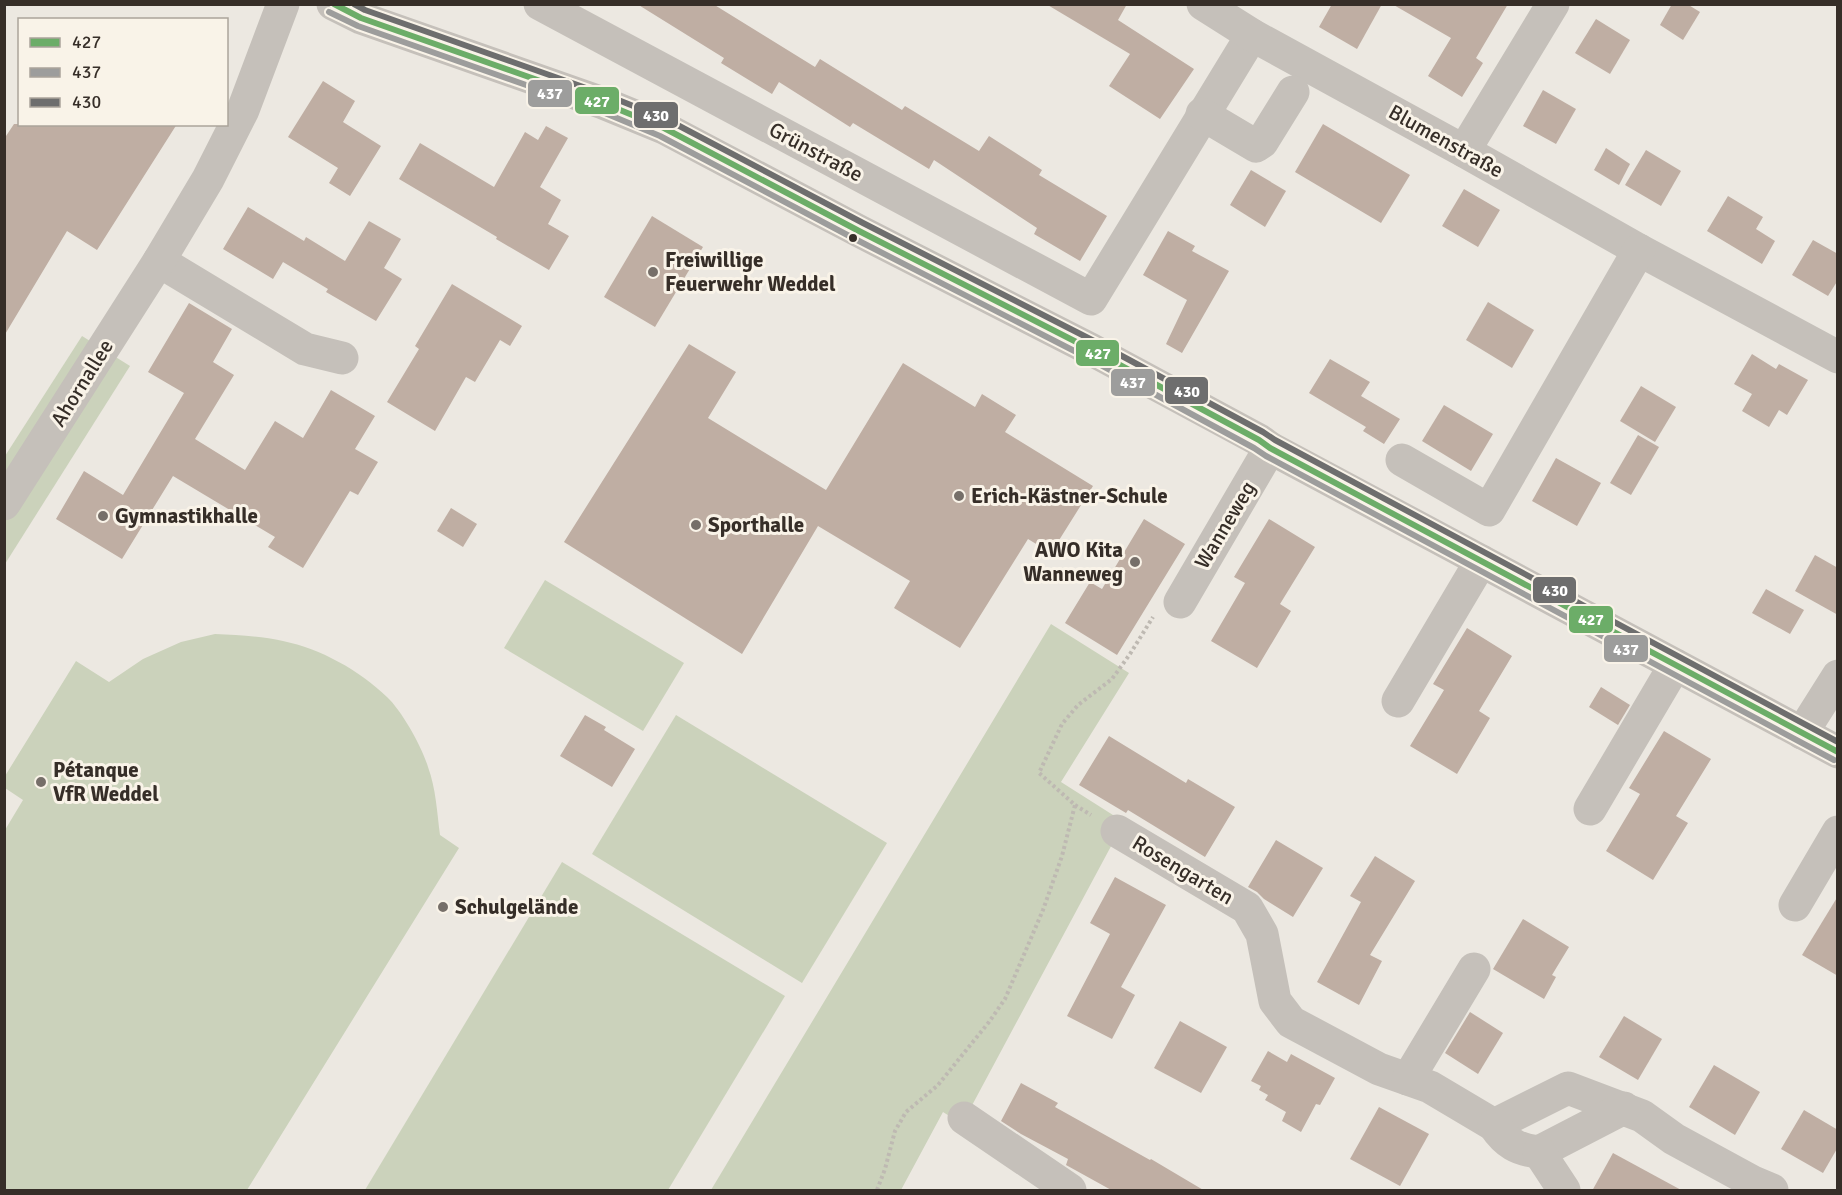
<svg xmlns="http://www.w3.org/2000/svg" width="1842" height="1195" font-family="Signika,sans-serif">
<rect width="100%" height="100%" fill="#ece8e1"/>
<!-- green -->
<g fill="#cbd2bb">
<polygon points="82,336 130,366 5,564 5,456"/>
<polygon points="545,580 684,663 643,731 504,648"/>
<polygon points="1051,624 1129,673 1061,782 1124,822 962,1124 943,1112 901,1190 711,1190"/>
<path d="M215,634C238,635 261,636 283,641C321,649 359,670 387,697C402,711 422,747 428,767C436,789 437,812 440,835L459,848L247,1190H5V830L23,800L5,788V776L76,661L109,682L143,659L181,642Z"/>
<polygon points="676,715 887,843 802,983 592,854"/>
<polygon points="562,862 785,996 668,1190 365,1190"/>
</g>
<!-- building -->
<g fill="#bfaea3">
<polygon points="637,4 713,4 815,67 820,59 902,110 905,106 979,151 989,136 1042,170 1039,175 1107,216 1080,261 1034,234 1037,228 934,160 929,169 853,123 850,127 779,82 772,94 721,63 724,58"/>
<polygon points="1046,4 1127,4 1118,20 1194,69 1160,119 1109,86 1130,54"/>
<polygon points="1332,4 1382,4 1357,49 1319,27"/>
<polygon points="1392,4 1508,4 1476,58 1483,63 1462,97 1428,76 1451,38"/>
<polygon points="1672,4 1687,4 1700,12 1683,40 1660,25"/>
<polygon points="1596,19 1630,40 1610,74 1575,53"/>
<polygon points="323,81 355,101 343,122 381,146 350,196 329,183 338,168 288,137"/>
<polygon points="1543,90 1576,109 1556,144 1523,126"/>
<polygon points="14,124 177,124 97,250 67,231 4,336 4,139"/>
<polygon points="1323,124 1410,175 1381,223 1295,172"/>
<polygon points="546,126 568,138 540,187 561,200 548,224 569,236 549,270 496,239 497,237 399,179 420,143 494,187 525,132 538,140"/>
<polygon points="1606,148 1630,164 1619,185 1594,170"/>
<polygon points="1646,150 1681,171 1661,206 1625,185"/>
<polygon points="1251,170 1286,191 1265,227 1230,205"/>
<polygon points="1464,189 1500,210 1478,247 1442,226"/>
<polygon points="1728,196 1763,217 1756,229 1775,241 1762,264 1707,231"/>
<polygon points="248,207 304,241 306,237 345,261 369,221 401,239 384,268 402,279 376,321 326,292 328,289 283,262 273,279 223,249"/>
<polygon points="652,216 703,247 655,327 604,297"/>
<polygon points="1168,231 1195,246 1192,251 1229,271 1182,353 1166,344 1187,300 1143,275"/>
<polygon points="1813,240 1838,254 1838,280 1828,296 1792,275"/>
<polygon points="452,284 522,326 510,346 500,340 475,382 466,377 435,431 387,402 419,349 415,346"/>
<polygon points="1488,302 1534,330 1512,368 1466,340"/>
<polygon points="189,303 232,329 213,362 234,375 195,439 245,470 275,421 303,438 331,390 375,416 355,449 378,462 358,495 350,491 303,568 268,547 275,537 173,476 122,559 56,519 84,471 123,495 184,393 148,372"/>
<polygon points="689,344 736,372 708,418 826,490 903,363 975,407 982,394 1016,415 1005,432 1093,486 1051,553 1028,539 960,648 894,608 910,581 818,526 742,654 564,542"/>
<polygon points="1752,354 1776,369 1779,364 1808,380 1787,415 1779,410 1769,427 1742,411 1752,394 1734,384"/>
<polygon points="1330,359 1370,382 1361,396 1400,419 1384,444 1363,431 1366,427 1309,393"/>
<polygon points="1641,386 1676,407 1655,442 1620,421"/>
<polygon points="1444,405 1493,434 1471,471 1422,441"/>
<polygon points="1638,435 1659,447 1631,495 1610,483"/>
<polygon points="1556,458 1601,483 1577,526 1532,501"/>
<polygon points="451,508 477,524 463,547 437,531"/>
<polygon points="1144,519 1185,544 1117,655 1065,623 1090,582 1102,589"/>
<polygon points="1269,519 1315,547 1280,604 1291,611 1257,668 1211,641 1245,583 1234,577"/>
<polygon points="1815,555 1838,568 1838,615 1795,591"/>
<polygon points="1766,589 1804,610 1790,634 1752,613"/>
<polygon points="1467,628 1512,656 1479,711 1490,718 1457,774 1410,746 1444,690 1433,684"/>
<polygon points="1601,687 1630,705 1618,725 1589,707"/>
<polygon points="585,715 606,727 604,730 635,749 612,787 560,756"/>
<polygon points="1664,731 1711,759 1676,816 1688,823 1653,880 1606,851 1640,794 1629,788"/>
<polygon points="1109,736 1186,783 1188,779 1235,807 1205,857 1128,810 1126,813 1079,785"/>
<polygon points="1276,840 1323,868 1293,917 1264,899 1257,892 1248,887"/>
<polygon points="1375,856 1415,881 1370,955 1382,961 1359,1005 1317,982 1361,902 1350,896"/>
<polygon points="1115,877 1166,905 1121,987 1135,995 1112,1039 1067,1016 1110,934 1090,923"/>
<polygon points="1838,896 1838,976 1802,955"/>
<polygon points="1523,919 1569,947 1552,975 1556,977 1544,999 1493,969"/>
<polygon points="1470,1012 1503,1033 1478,1074 1445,1053"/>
<polygon points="1624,1016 1662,1039 1638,1080 1599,1057"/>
<polygon points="1180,1021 1227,1047 1201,1093 1154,1068"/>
<polygon points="1268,1051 1287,1062 1291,1054 1335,1078 1320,1105 1316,1104 1301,1132 1282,1121 1286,1112 1265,1100 1268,1095 1259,1090 1261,1086 1251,1081"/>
<polygon points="1714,1065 1760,1092 1735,1135 1689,1107"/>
<polygon points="1021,1083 1058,1103 1055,1107 1150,1160 1151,1159 1205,1191 1113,1191 1066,1165 1068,1159 1021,1134 1001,1121"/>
<polygon points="1379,1107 1429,1134 1400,1186 1350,1159"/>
<polygon points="1804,1110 1838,1130 1838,1147 1823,1173 1781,1149"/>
<polygon points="1613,1153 1683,1191 1592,1191"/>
</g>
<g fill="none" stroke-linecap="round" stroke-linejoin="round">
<!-- path -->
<g stroke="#beb9b2" stroke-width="4" stroke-dasharray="3 3" stroke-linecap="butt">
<polyline points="1075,805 1091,815"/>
<polyline points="877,1190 885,1169 895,1131 906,1112 938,1085 989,1022 1005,999 1043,910 1062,856 1075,805 1039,773 1062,724 1078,705 1112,679 1130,654 1153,617"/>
</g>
<!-- minor -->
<g stroke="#c5c0ba" stroke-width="33">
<polyline points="333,4 361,18 603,103 664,128 859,231 1092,350 1259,440 1270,448 1838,752"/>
<polyline points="540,4 1091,299 1252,35"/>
<polyline points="1203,4 1252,35 1464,151 1639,250 1838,357"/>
<polyline points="1202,114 1256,146 1262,142 1293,92"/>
<polyline points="1464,151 1553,4"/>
<polyline points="159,261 305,349 342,358"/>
<polyline points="1402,460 1489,510 1639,250"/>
<polyline points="4,504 159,261 208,179 243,110 283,4"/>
<polyline points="1180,602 1270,448"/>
<polyline points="1398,701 1481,561"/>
<polyline points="1802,733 1838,676"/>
<polyline points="1590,809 1675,665"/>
<polyline points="1117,831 1247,908 1262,934 1275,1001 1291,1022 1379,1069 1430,1087 1494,1125 1568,1088 1642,1116 1674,1139 1753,1182 1772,1190"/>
<polyline points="1795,905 1838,832"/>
<polyline points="1408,1079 1474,969"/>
<polyline points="964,1118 1070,1190"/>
<path d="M1494,1125C1506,1143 1518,1150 1539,1152L1624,1108"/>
<polyline points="1539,1152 1564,1190"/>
</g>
<defs>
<polyline id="bus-1" points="334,4 361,18 603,103 664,128 859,231 1092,350 1259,440 1270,448 1838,752"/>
<polyline id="bus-2" points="329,12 358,26 600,111 660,136 855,239 1088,358 1254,448 1266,456 1834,760"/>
<polyline id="bus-3" points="354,4 365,10 606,95 668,120 863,223 1096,342 1263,432 1275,440 1838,742"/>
</defs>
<!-- bus-1 casing -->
<use href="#bus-1" stroke="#f9f3e8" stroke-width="10"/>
<!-- bus-2 casing -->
<use href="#bus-2" stroke="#f9f3e8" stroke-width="10"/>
<!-- bus-3 casing -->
<use href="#bus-3" stroke="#f9f3e8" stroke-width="10"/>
<!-- bus-1 -->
<use href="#bus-1" stroke="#6cad68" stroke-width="6"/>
<!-- bus-2 -->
<use href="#bus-2" stroke="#9d9d9c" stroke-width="6"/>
<!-- bus-3 -->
<use href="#bus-3" stroke="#6e6e6e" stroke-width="6"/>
</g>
<!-- markers -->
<circle fill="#362e28" stroke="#f9f3e8" stroke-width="2" cx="853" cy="238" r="5"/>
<g fill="#766f69" stroke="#f9f3e8" stroke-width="2">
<circle cx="653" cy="272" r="6"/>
<circle cx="959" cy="496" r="6"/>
<circle cx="103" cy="516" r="6"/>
<circle cx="696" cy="525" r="6"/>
<circle cx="1135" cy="562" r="6"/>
<circle cx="41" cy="782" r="6"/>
<circle cx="443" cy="907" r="6"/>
</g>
<g text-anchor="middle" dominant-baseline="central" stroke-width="6" stroke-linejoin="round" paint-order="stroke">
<!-- street labels -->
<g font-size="21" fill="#362e28" stroke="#f9f3e8">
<text transform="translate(1446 141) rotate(29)">Blumenstraße</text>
<text transform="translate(816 152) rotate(28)">Grünstraße</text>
<text transform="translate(82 383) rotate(-58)">Ahornallee</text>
<text transform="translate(1225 525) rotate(-59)">Wanneweg</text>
<text transform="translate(1183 870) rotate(31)">Rosengarten</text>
</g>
<!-- poi labels -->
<g font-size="21" font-weight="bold" fill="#362e28" stroke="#f9f3e8" text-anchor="start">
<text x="665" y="260">Freiwillige<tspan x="665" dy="24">Feuerwehr Weddel</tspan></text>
<text x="971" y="496">Erich-Kästner-Schule</text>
<text x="115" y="516">Gymnastikhalle</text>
<text x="708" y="525">Sporthalle</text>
<text x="1123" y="550" text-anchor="end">AWO Kita<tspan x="1123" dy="24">Wanneweg</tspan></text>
<text x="53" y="770">Pétanque<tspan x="53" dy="24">VfR Weddel</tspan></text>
<text x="455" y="907">Schulgelände</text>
</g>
</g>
<g stroke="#f9f3e8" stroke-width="2">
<rect x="527" y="79" width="46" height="29" rx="6" fill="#9d9d9c"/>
<rect x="574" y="86" width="46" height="29" rx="6" fill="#6cad68"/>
<rect x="633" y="101" width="46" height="28" rx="6" fill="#6e6e6e"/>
<rect x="1075" y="339" width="45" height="28" rx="6" fill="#6cad68"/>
<rect x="1110" y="368" width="46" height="29" rx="6" fill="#9d9d9c"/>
<rect x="1164" y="376" width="45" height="29" rx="6" fill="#6e6e6e"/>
<rect x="1532" y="576" width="45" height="28" rx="6" fill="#6e6e6e"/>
<rect x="1568" y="605" width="46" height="29" rx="6" fill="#6cad68"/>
<rect x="1603" y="634" width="46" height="29" rx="6" fill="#9d9d9c"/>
</g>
<g font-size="16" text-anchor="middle" font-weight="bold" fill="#fff">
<text x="550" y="99">437</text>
<text x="597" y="107">427</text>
<text x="656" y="121">430</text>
<text x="1098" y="359">427</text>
<text x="1133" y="388">437</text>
<text x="1187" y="397">430</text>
<text x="1555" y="596">430</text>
<text x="1591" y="625">427</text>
<text x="1626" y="655">437</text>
</g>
<!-- border -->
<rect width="1842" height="1195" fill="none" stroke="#362e28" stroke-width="12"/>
<!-- legend -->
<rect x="18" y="18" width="210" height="108" fill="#f9f3e8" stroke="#aba49b" stroke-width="1.5"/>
<rect x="30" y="38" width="30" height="9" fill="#6cad68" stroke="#aba49b" stroke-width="1.5"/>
<text x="72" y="48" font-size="18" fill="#362e28">427</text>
<rect x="30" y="68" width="30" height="9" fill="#9d9d9c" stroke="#aba49b" stroke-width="1.5"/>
<text x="72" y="78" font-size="18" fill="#362e28">437</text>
<rect x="30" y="98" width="30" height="9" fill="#6e6e6e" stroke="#aba49b" stroke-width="1.5"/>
<text x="72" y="108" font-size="18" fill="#362e28">430</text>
</svg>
